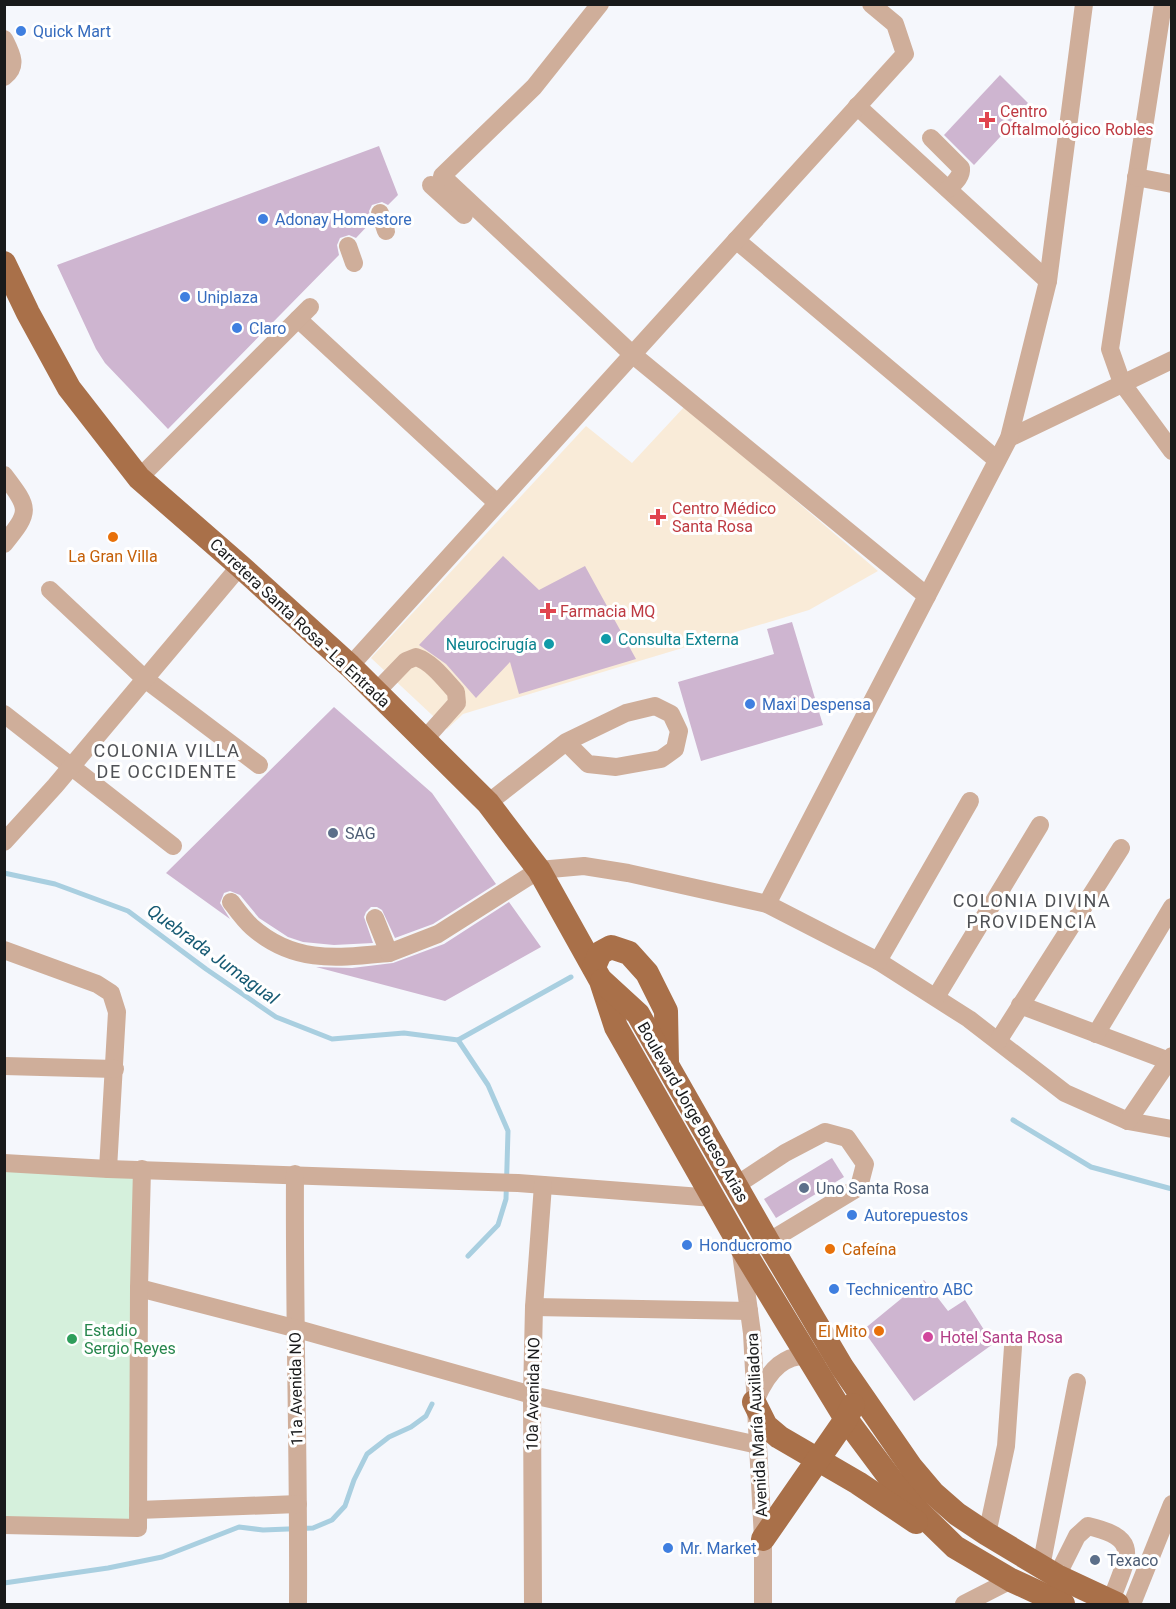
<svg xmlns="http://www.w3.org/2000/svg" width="1176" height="1609" font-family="Roboto,sans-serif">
<rect width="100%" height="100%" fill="#f5f7fc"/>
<!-- medical -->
<polygon fill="#f9ebd8" points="685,406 878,571 809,610 463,714 447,729 371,658 586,426 632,463"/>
<!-- green -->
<polygon fill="#d5f0dc" points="5,1162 142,1169 138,1528 5,1525"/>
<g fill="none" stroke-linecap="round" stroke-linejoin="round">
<!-- stream -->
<g stroke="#a9cfe0" stroke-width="5">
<polyline points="4,873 55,884 128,911 206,969 276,1017 332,1039 404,1033 458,1040 571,977"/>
<polyline points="458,1040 488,1085 508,1131 506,1199 498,1225 468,1256"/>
<polyline points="1013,1120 1091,1167 1172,1189"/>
<polyline points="4,1583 108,1568 162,1557 239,1527 263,1530 313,1528 332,1520 345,1506 354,1480 367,1454 389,1437 411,1427 426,1416 432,1404"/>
</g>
</g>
<!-- building -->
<g fill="#ceb5d0">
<polygon points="1000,75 1030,105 974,165 944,135"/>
<polygon points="379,146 398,195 388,205 382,202 372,205 369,211 371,222 356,238 349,235 340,238 337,245 339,255 168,429 105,363 96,349 57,265"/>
<polygon points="503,556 539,590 585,566 636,659 519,694 510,662 476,698 446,664 419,645"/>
<polygon points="792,622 823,725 701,761 678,682 774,654 767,629"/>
<polygon points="334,707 432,793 496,884 433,924 395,938 382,910 377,907 371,907 366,912 364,917 373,943 334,945 303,942 288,937 259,918 240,895 230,891 224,893 220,903 230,919 166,873"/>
<polygon points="509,902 541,947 445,1001 316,967 352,968 393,963 444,944"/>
<polygon points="832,1158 844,1177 776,1218 764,1199"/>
<polygon points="924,1280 948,1311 965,1300 993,1344 914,1401 863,1330"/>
</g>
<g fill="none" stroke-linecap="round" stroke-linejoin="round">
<!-- minor -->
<g stroke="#cfae9a" stroke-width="18">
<polyline points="600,4 534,87 442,176 632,354 927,596"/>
<polyline points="1163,4 1110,349 1122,383 1172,451"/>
<path d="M4,39C11,53 19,66 4,77"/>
<polyline points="857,106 1048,281"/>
<path d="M931,138L961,168C962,177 954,183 948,189"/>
<polyline points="1136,177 1172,184"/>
<polyline points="431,185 464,215"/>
<polyline points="380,213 386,231"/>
<polyline points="736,240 997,460"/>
<polyline points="348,246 354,263"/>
<polyline points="298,319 497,503"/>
<polyline points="1009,438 1172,360"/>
<path d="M4,475C30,509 31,511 4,544"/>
<polyline points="139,478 310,307"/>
<polyline points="50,590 145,679 259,765"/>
<polyline points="350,666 905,54 895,24 871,4"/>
<path d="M376,692L406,661L416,657C432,662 445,680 456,692L457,703L424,740"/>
<polyline points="4,714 173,846"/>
<polyline points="488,803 566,742 626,713 655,706 671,714 679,731 675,749 661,759 616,767 588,764 566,742"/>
<polyline points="4,842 55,786 240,566"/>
<path d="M231,902C237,910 244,920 252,927C294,964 337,958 389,953"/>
<polyline points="767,904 1009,438 1048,281 1084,4"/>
<polyline points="375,918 389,953 438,934 539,870 584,866 628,873 767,904 878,961 969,1019 1065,1093 1128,1121 1172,1129"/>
<polyline points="4,950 97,984 111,993 117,1012 108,1169"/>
<polyline points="878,961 970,801"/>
<polyline points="936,997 1040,825"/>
<polyline points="1020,1005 1169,1061"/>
<polyline points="1096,1034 1172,907"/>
<polyline points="998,1041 1121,848"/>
<polyline points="4,1066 115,1069"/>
<polyline points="1128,1121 1172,1056"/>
<polyline points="4,1163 108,1169 518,1183 714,1198"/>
<path d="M295,1174C294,1318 299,1461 298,1604"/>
<polyline points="735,1186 785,1153 825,1132 847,1138 865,1164 859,1187 768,1242"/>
<polyline points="741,1253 752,1333 763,1539 763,1604"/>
<polyline points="139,1288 294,1328 532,1395 758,1445"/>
<polyline points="534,1307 749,1311"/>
<path d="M756,1399C768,1371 785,1350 818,1357"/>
<polyline points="138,1510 298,1504"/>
<polyline points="4,1525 138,1528 139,1288 142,1169"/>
<polyline points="987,1534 1006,1446 1013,1347"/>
<polyline points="1041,1567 1077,1382"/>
<path d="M1057,1576L1077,1536L1088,1526C1144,1539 1126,1558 1111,1601"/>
<polyline points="533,1604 532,1395 534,1307 543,1185"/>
<polyline points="964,1604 1011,1580"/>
<polyline points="1132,1604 1172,1504"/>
</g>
<!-- major -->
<g stroke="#a97049" stroke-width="24">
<polyline points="4,263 28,313 69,388 139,478 240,566 350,666 488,803 539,870 601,981 616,1027 740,1245 846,1419 890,1478 917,1510 955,1547 1011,1580 1063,1604"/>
<polyline points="594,967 600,953 611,947 629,953 647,973 666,1011 667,1063"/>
<polyline points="602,981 638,1014 768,1242 842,1367 911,1467 933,1493 957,1514 987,1534 1057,1576 1117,1604"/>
<polyline points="754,1402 766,1426 779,1437 858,1483 916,1522"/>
<polyline points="763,1539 846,1419 853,1405"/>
</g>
</g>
<!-- markers -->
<g fill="#3f7fe0" stroke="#fff" stroke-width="2">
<circle cx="21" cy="31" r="6"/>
<circle cx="263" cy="219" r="6"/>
<circle cx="185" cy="297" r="6"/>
<circle cx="237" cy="328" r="6"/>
<circle cx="750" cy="704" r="6"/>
<circle cx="852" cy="1215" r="6"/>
<circle cx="687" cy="1245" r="6"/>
<circle cx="834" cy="1289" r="6"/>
<circle cx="668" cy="1548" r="6"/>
</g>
<g fill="#e0444e" stroke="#fff" stroke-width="2">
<path d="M984 111h6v6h6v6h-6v6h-6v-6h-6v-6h6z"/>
<path d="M655 508h6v6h6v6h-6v6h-6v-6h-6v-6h6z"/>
<path d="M545 602h6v6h6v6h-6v6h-6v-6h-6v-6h6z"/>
</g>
<g fill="#e8710a" stroke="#fff" stroke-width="2">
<circle cx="113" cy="537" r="6"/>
<circle cx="830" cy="1249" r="6"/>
<circle cx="879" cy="1331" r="6"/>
</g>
<g fill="#0f9aa8" stroke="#fff" stroke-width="2">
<circle cx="606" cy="639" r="6"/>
<circle cx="549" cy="644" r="6"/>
</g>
<g fill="#5c6f8a" stroke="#fff" stroke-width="2">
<circle cx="333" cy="833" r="6"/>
<circle cx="804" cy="1188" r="6"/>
<circle cx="1095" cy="1560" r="6"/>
</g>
<circle fill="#d1479c" stroke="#fff" stroke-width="2" cx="928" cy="1337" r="6"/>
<circle fill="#2e9e5b" stroke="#fff" stroke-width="2" cx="72" cy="1339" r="6"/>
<g text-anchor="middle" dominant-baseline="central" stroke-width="6" stroke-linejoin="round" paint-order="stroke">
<!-- shop labels -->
<g font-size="16" fill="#366cbe" stroke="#fff" text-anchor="start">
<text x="33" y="31">Quick Mart</text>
<text x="275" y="219">Adonay Homestore</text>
<text x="197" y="297">Uniplaza</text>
<text x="249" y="328">Claro</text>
<text x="762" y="704">Maxi Despensa</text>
<text x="864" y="1215">Autorepuestos</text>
<text x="699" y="1245">Honducromo</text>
<text x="846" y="1289">Technicentro ABC</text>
<text x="680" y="1548">Mr. Market</text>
</g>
<!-- health labels -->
<g font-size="16" fill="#be3a42" stroke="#fff" text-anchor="start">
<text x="1000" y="111">Centro<tspan x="1000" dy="18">Oftalmológico Robles</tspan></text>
<text x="672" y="508">Centro Médico<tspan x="672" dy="18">Santa Rosa</tspan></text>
<text x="560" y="611">Farmacia MQ</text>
</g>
<!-- food labels -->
<g font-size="16" fill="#c56008" stroke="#fff">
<text x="113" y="556">La Gran Villa</text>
<text x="842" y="1249" text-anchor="start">Cafeína</text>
<text x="867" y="1331" text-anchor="end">El Mito</text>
</g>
<!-- street labels -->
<g font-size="16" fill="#191a1b" stroke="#fff">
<text transform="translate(300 623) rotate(43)">Carretera Santa Rosa - La Entrada</text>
<text transform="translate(693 1112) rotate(60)">Boulevard Jorge Bueso Arias</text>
<text transform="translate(296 1389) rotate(-91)">11a Avenida NO</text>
<text transform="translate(533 1394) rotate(-89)">10a Avenida NO</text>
<text transform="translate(757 1425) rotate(-93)">Avenida María Auxiliadora</text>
</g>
<!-- culture labels -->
<g font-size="16" fill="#0d838f" stroke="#fff" text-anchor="start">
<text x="618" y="639">Consulta Externa</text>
<text x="537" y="644" text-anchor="end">Neurocirugía</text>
</g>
<!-- service labels -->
<g font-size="16" fill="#4e5e75" stroke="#fff" text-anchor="start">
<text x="345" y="833">SAG</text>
<text x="816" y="1188">Uno Santa Rosa</text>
<text x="1107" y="1560">Texaco</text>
</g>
<!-- leisure labels -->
<g font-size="16" fill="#27864d" stroke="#fff" text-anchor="start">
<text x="84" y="1330">Estadio<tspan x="84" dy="18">Sergio Reyes</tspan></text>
</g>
<!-- hotel labels -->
<g font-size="16" fill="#b23c85" stroke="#fff" text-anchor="start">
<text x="940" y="1337">Hotel Santa Rosa</text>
</g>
<!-- neighbourhood labels -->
<g font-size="18" letter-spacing="1.5" fill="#505256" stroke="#fff">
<text x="167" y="750">COLONIA VILLA<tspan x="167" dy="21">DE OCCIDENTE</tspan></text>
<text x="1032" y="900">COLONIA DIVINA<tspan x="1032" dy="21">PROVIDENCIA</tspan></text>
</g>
<!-- water labels -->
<g font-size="18" font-style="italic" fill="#165a73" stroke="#fff">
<text transform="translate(213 954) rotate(36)">Quebrada Jumagual</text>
</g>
</g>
<!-- border -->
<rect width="1176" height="1609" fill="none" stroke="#191a1b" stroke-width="12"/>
</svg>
